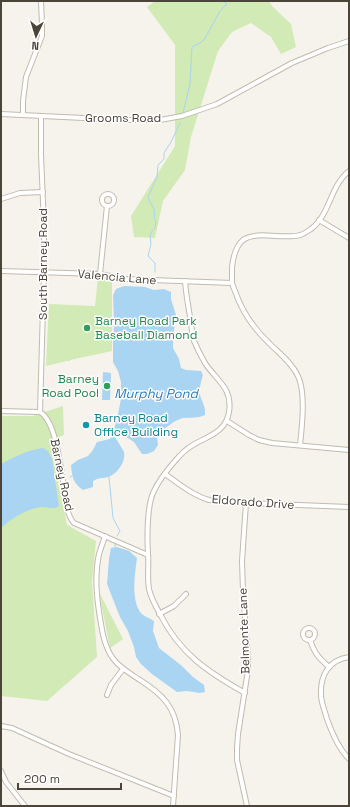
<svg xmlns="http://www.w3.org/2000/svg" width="350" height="807" font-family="'Space Grotesk',sans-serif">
<rect width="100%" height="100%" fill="#f6f3ec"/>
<!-- green -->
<g fill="#d2eab5">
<polygon points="155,1 269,1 272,6 291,24 296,47 281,54 271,37 251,23 232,32 218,51 191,137 185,170 163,201 155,238 134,237 131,216 175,146 175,45 147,7"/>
<polygon points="98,277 112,278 112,351 70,360 70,361 67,361 46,366 49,304 95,306"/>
<polygon points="63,406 64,435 50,441 67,525 96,541 92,582 97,657 47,701 1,696 1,416 33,416"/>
<polygon points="99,592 123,639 110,648"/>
</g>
<!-- water -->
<g fill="#a9d4f2">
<path d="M124,286L145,287L154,290L164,289L171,292V299L176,315L173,339V348L179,359L181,368L186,370L201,371L203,375C201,382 199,388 200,395C202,402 206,407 205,415C197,419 191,417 183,418C173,421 163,429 157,437L158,445L154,451L147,454H142L134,442L123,435L116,433L114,436C116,438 123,450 124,452C126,462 117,474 108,477C101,479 100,477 93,481V487L83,490C73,483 72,477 71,465L78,460L88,456L93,450L97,442L110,439L114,430L118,414L121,399V382L118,371L113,362V339L114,324L113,295L116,289Z"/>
<polygon points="103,372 111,373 110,400 102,400"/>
<path d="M43,448L48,451L52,459L59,506C53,510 48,507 41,507C26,509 12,518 1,528V464C14,457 28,450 43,448Z"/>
<path d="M117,547L129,551L137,558C135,573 130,604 143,615C146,617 151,619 154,621L153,631L159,648L182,666L193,677L204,685L205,692L200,693L187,691L177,692L152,674L141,664L136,657L134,647L128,631L120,617L107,584L109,559L111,548Z"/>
</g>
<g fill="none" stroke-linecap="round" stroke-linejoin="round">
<!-- stream -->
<g stroke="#a9d4f2" stroke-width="1">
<polyline points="183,113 190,84 192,47 200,43 204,40 220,11 227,4 223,1"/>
<path d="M155,272V263L148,256L151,244L150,236L152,231L155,228L156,222C153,218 155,214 154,209C152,204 149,202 148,197L157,177L158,165L164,159V153L171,142L180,123"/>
<polyline points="70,477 72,476"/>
<polyline points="109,477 113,518 120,531 117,536"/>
<polyline points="55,479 60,479"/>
<polyline points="115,547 115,544"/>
</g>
<defs>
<g id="minor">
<polyline points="1,114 125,120 160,120 182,116 217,104 292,63 328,48 349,41"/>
<polyline points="23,115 23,101 26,77 42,36 42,25 41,1"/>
<circle cx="108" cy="200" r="6"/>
<polyline points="1,199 20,193 43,192"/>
<polyline points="319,220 349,238"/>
<polyline points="1,271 100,274 125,279 232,283"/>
<polyline points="100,274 107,206"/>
<path d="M185,281C186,295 189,310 191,323C192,329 192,336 194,341C197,348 201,356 205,363C216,380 233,388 229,412C226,432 208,436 193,445C186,449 180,455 175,461C166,471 158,482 153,493C147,507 147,538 148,553C149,565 147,578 149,589C151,598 156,607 160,614C180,654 208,672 245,693"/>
<path d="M1,411L40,412C46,415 48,421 51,427C58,444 60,463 63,481C65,494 65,513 74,523L148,555"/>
<polyline points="40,412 44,272 44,226 41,154 41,117"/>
<polyline points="227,421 249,435 259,440 272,443 349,450"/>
<path d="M300,445C302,426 306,393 298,376C292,363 280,354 270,344C254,329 242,312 235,291C234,289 233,286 232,283C232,278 232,272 232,267C233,258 236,246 243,240C257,230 284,240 300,235C304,234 308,231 311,229C330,215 330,186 349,171"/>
<path d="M165,474C178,483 192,495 209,500L246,503L349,507"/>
<polyline points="246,503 242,561 243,591 248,659 248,670 238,734 237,749 237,760 247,806"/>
<path d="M105,536C103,542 101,548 99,554C94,577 97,601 101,624C103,637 106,651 115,661C122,669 131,674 140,680C162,694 176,707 178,735L173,806"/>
<polyline points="159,614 174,606 186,594"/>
<circle cx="309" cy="634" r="6"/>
<path d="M310,640C315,654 318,657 329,667"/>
<path d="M349,657C329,660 320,675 321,695C321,703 325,711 327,719C332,733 338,748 349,759"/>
<polyline points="107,695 111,685 123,669"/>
<polyline points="1,726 12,728 69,754 174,796"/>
<polyline points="1,771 6,782 25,806"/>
</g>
</defs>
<!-- minor casing -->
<use href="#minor" stroke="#c2bbae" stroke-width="6"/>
<!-- minor -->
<use href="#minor" stroke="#fff" stroke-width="4"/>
</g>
<!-- markers -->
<g fill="#2e9e5b" stroke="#fff" stroke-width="1.5">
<circle cx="87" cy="328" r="4"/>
<circle cx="107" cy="386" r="4"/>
</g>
<circle fill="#0f9aa8" stroke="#fff" stroke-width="1.5" cx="86" cy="425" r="4"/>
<g text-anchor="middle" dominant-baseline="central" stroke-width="3" stroke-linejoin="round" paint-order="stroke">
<!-- street labels -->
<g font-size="12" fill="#4b4439" stroke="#fff">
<text x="123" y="118">Grooms Road</text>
<text transform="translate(43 264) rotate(-90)">South Barney Road</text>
<text transform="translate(117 277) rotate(5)">Valencia Lane</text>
<text transform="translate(62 475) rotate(78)">Barney Road</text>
<text transform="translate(253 502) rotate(4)">Eldorado Drive</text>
<text transform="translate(244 631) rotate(-92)">Belmonte Lane</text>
</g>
<!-- leisure labels -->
<g font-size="12" fill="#27864d" stroke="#fff" text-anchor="start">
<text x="95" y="321">Barney Road Park<tspan x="95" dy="14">Baseball Diamond</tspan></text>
<text x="99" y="379" text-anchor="end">Barney<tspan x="99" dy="14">Road Pool</tspan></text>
</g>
<!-- culture labels -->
<g font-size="12" fill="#0d838f" stroke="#fff" text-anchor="start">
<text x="94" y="418">Barney Road<tspan x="94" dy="14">Office Building</tspan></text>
</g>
<!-- water labels -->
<g font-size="13" font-style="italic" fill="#2e7ab2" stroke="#fff">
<text x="156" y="393">Murphy Pond</text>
</g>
</g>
<!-- border -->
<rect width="350" height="807" fill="none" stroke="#4b4439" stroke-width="4"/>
<!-- north arrow -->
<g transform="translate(36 36) rotate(184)" stroke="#ffffff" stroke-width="3" paint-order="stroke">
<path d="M0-3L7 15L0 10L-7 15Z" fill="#4b4439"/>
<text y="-6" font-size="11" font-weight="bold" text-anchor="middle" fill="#4b4439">N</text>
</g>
<!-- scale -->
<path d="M18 783v6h103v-6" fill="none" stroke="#4b4439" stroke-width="2"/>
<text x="24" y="783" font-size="12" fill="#4b4439" stroke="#ffffff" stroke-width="3" paint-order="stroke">200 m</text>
</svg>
